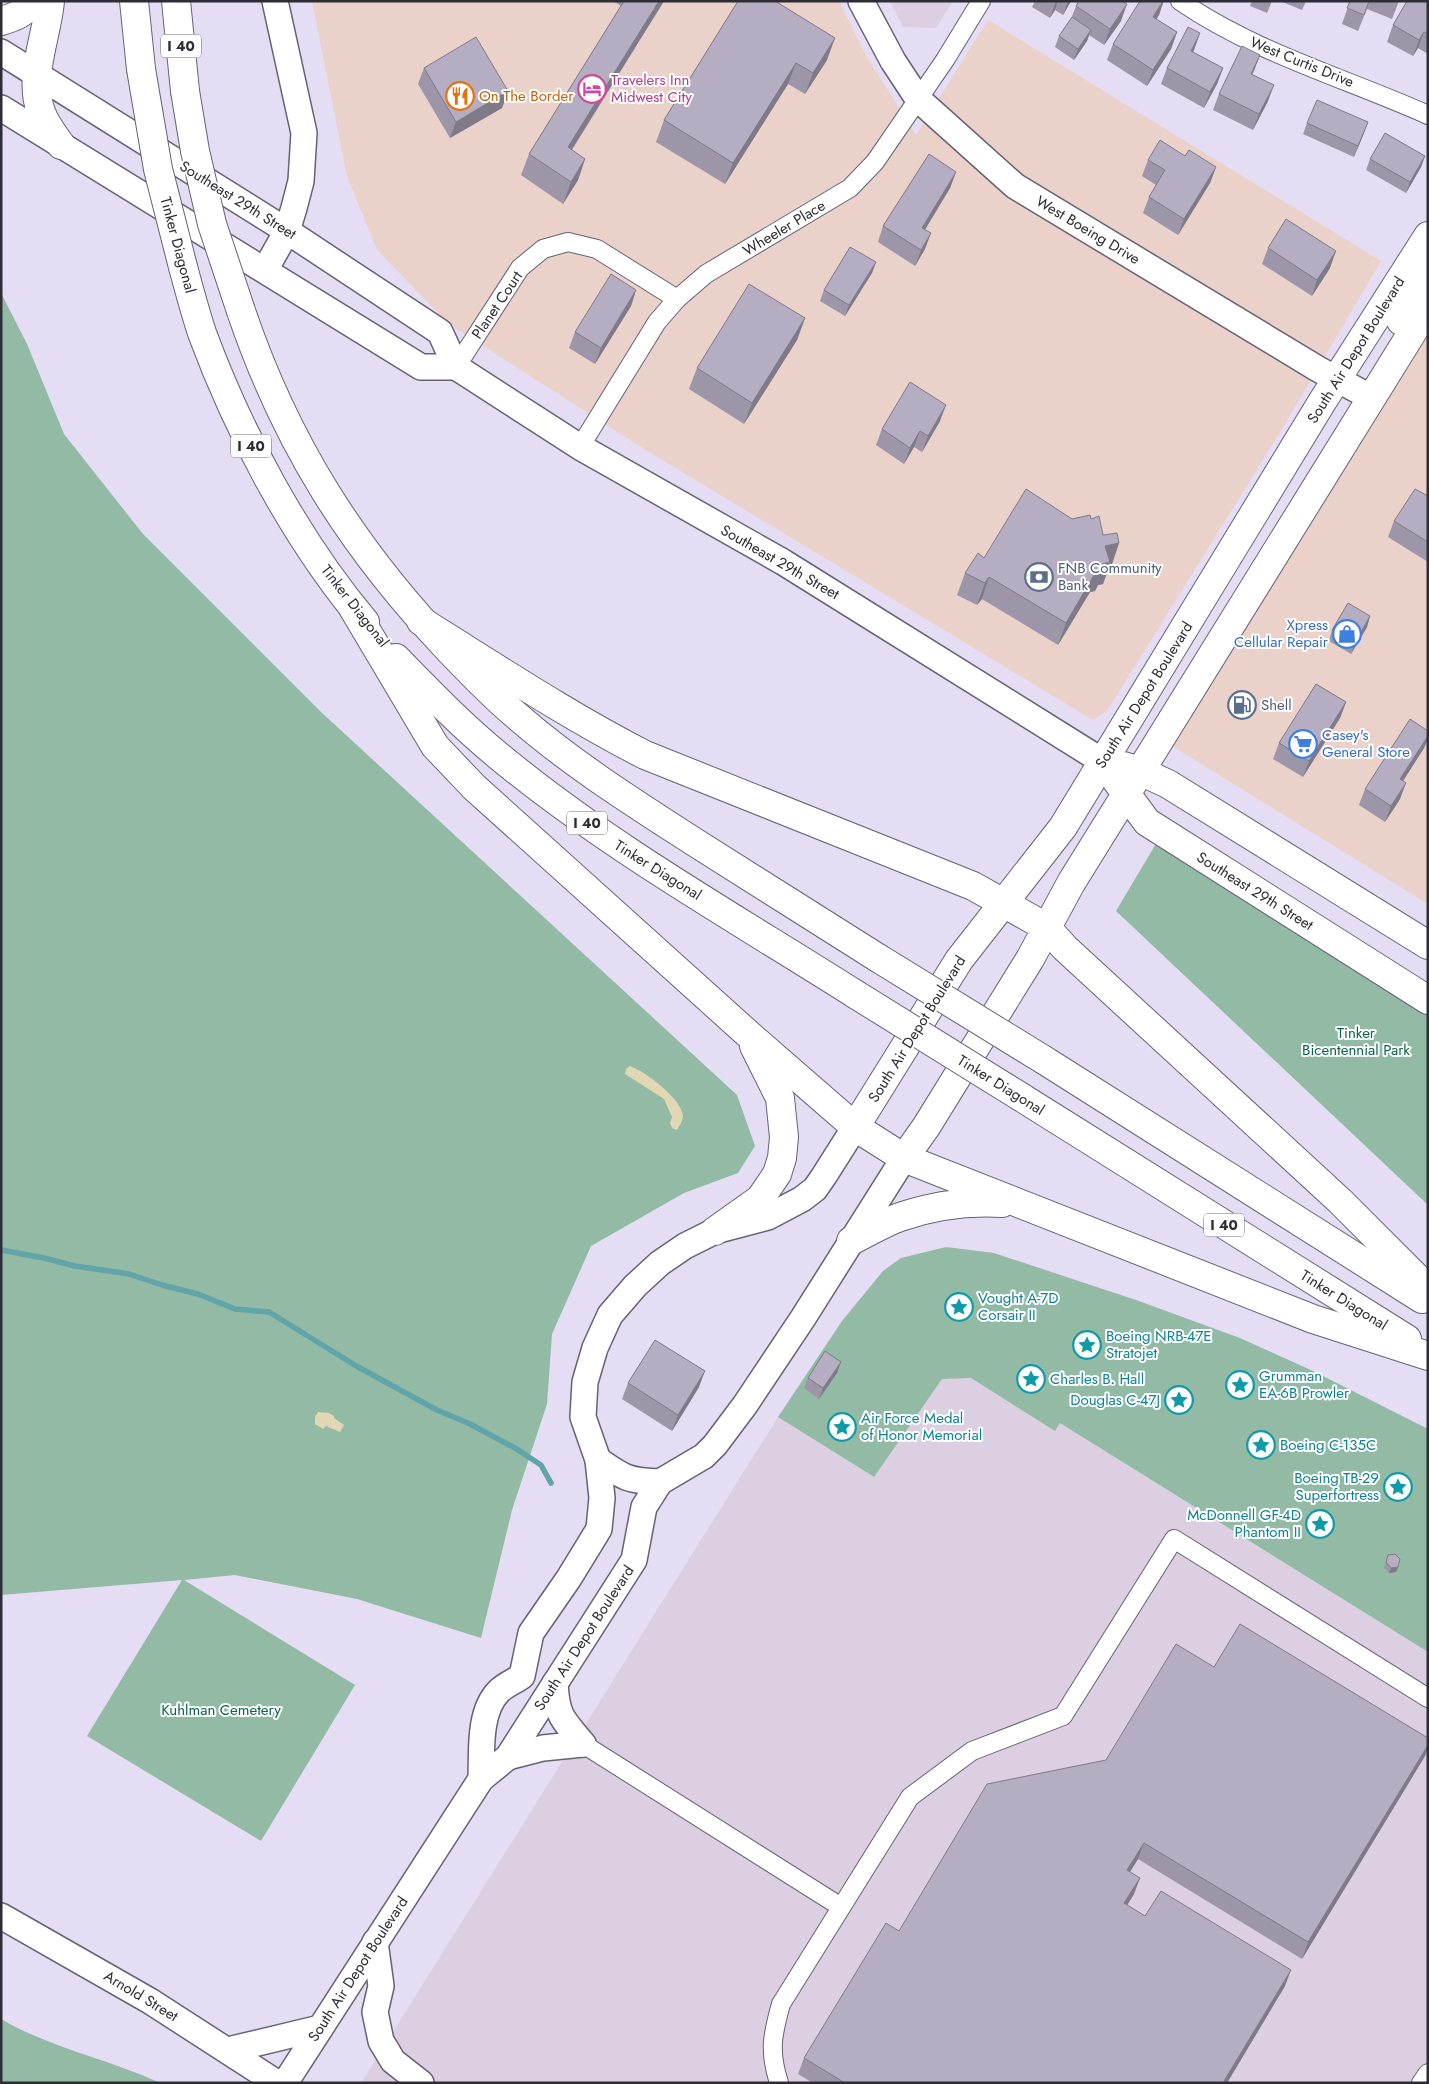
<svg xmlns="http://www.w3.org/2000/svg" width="1429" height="2084" font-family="Jost,sans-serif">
<rect width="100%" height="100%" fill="#e4ddf3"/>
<!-- commercial -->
<g fill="#ead1c9">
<polygon points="312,1 839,1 867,57 916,135 988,20 1381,261 1282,429 1107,711 1093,720 641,447 449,324 377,250 347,176"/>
<polygon points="1428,316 1428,904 1169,744"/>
</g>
<!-- industrial -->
<g fill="#dbcfe1">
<polygon points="890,1 953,1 936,28 903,27"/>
<polygon points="971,1378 1055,1431 1060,1423 1428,1652 1428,2083 361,2083 778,1417 873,1477 942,1379"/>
</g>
<!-- green -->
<g fill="#92baa4">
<polygon points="1,293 27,344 64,434 143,534 321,712 737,1095 755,1146 738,1173 684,1193 591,1246 552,1334 547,1404 512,1510 481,1638 357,1599 235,1575 184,1580 355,1685 261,1841 87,1736 182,1580 1,1595"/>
<polygon points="1160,837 1428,1005 1428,1205 1116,911"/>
<polygon points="946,1247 994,1253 1136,1300 1240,1338 1313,1371 1428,1429 1428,1652 1060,1423 1055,1431 971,1378 942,1379 874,1477 778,1417 842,1321 883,1271 901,1258"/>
<path d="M1,2019C50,2048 109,2059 160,2083H1Z"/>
</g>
<!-- sand -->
<g fill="#e1d8b3">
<path d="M630,1066C645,1071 682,1099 683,1116C683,1121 679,1126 677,1130L672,1128L670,1123L672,1117L664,1099L625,1074L626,1069Z"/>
<polygon points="318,1412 329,1413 334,1416 334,1418 344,1425 340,1432 326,1426 323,1429 315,1424 315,1417"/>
</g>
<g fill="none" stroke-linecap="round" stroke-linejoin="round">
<!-- stream -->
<polyline stroke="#61a4a9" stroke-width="5.5" points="1,1250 44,1258 75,1266 129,1274 162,1285 198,1294 235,1309 269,1312 358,1367 437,1410 470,1424 515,1448 541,1465 551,1483"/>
<defs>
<g id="street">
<path d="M1180,1C1256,53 1345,78 1428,115"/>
<polyline points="456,367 520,268 543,249 568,242 597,249 677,299"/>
<polyline points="580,447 657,322 677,299 706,274 850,188 875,162 945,60 981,1"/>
<polyline points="583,1744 841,1907"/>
<path d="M779,2083C769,2051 772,2036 781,2004L910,1797L972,1751L1063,1716L1174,1539L1428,1698"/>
<polyline points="1421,2083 1428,2073"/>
</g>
<g id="secondary">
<polyline points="861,1 893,61 918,99 1015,186 1318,369 1370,397"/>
<polyline points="1,52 287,231 440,332 456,367 580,447 783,562 1102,761"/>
<polyline points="1,108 421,367 456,367"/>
<polyline points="265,270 287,231 294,208 301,181 304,133 275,1"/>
<path d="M598,1460C624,1478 628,1481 660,1482"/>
<path d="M555,1683C557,1718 563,1719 583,1744"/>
<polyline points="508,1757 543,1748 583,1744"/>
<path d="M481,1779C482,1752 478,1712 499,1691C505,1685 515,1681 522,1676L531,1633L569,1578L599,1529L602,1498L598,1460L583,1417L585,1382L595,1348L610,1315L635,1286L660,1263L685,1246L715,1231L768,1217L802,1199L815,1189L824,1176L855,1127"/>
<polyline points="1,1916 150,2001 277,2083"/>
<polyline points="375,1942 381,1986 375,2012 381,2041 393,2061 421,2083"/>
<polyline points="228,2050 320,2028"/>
<polyline points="285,2083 481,1779 508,1757 634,1560 644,1507 660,1482 704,1456 715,1445 745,1405 803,1318 904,1158"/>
</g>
<g id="primary">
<polyline points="1401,321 1428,277"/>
<polyline points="1123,766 1140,771 1168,784 1428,945"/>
<polyline points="1116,780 1147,822 1428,1000"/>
<polyline points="855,1127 959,960 1063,827 1322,402 1428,236"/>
<polyline points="904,1158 926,1127 1030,959 1071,883 1428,307"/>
</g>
<g id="highway">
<path d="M50,1C47,37 28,76 41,112C45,124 54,135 61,145"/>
<polyline points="134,1 141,69"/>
<polyline points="176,1 185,91"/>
<path d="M1,21C15,17 25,13 33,1"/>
<path d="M183,267C189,289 195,312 202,333C239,433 296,540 365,622"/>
<path d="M241,311C286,444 353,549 450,651C471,673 493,696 517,716C572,764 634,803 696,843C757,881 817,920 878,958"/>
<polyline points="353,608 435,746 474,787 747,1033 855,1127 904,1158 1313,1319 1428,1356"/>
<path d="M421,621C495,667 567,715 645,755L973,886L1046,927L1065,948L1340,1201L1428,1289"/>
<path d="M396,658C431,694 466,730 506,762C614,850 737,919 855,994"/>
<polyline points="1044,1060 1422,1299"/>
<polyline points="1021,1097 1407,1339"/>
<polyline points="715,1231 760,1199 777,1174 782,1158 784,1137 780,1098 754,1046"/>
<path d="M851,1241C867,1233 883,1223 900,1217C932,1206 968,1201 1002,1203"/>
</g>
</defs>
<!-- street casing -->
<use href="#street" stroke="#676174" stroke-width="20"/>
<!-- secondary casing -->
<use href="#secondary" stroke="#676174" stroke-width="28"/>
<!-- primary casing -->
<use href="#primary" stroke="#676174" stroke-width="30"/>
<!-- highway casing -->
<use href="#highway" stroke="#676174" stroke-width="30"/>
<!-- street -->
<use href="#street" stroke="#fff" stroke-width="18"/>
<!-- secondary -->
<use href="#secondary" stroke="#fff" stroke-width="25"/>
<!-- primary -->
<use href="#primary" stroke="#fff" stroke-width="28"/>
<!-- highway -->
<use href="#highway" stroke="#fff" stroke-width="28"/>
<defs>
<g id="highway-bridge">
<polyline points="141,69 158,169 183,267"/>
<polyline points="185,91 195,151 212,224 241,311"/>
<polyline points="878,958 1044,1060"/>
<polyline points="855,994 1021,1097"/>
</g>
</defs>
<!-- highway-bridge casing -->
<use href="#highway-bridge" stroke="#676174" stroke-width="30" stroke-linecap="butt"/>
<!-- highway-bridge -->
<use href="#highway-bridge" stroke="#fff" stroke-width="28"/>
</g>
<!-- wall -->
<g fill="#9c96a8">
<polygon points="613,1 664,1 572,150 585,159 578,180 563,204 521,175 529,154 621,6"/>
<polygon points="738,1 827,60 805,94 788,84 725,184 656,142 664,120"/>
<polygon points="1035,1 1071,1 1063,15 1055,10 1050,18 1032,7"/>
<polygon points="1140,1 1164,1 1159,15 1156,19 1177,32 1171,49 1147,86 1107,60 1113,44"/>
<polygon points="1252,1 1272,1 1267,13 1250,6"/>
<polygon points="1280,1 1306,1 1302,10"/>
<polygon points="1350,1 1399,1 1392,19 1367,9 1358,31 1342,24"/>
<polygon points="1428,1 1428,54 1418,48 1413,56 1387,42 1393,25"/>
<polygon points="1076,6 1121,21 1104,45 1089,35 1087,41 1074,60 1055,47 1059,36 1071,19"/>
<polygon points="1200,33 1193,52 1223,68 1217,84 1204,108 1161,84 1167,68"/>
<polygon points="1260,55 1252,74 1268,101 1253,130 1213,110 1219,94"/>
<polygon points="424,68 508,91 502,108 450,138 418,84"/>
<polygon points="1307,123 1364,133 1354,157 1303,134"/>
<polygon points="1185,156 1216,167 1210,183 1178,235 1143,213 1149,197 1156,185 1142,176 1148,160"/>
<polygon points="1425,156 1421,167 1406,193 1366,170 1370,159"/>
<polygon points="956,172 950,188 925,230 925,249 915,266 878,242 883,226"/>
<polygon points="1268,248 1330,268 1312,296 1262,264"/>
<polygon points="876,262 872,273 845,316 820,301 824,290"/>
<polygon points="636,290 631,306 595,364 569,348 575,332"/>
<polygon points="805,318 797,340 744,424 689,389 697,368"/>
<polygon points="940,421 922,452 914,447 904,464 876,445 882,429"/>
<polygon points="1428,496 1428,562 1388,537 1394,521"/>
<polygon points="1072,519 1091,519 1103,535 1119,543 1112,564 1110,564 1103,584 1098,585 1095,591 1090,592 1058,645 982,599 977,605 957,595 965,573 984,558"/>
<polygon points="1370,616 1367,627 1351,654 1329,641 1332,630"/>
<polygon points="1346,702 1340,718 1303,777 1273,759 1279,743"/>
<polygon points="1428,731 1428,739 1424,748 1403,781 1400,799 1385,822 1359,805 1365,789"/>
<polygon points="837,1373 819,1399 804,1388 808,1378"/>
<polygon points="628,1383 699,1387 672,1431 622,1399"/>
<polygon points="1386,1561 1398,1567 1396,1572 1389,1573 1384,1568"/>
<polygon points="1214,1667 1428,1738 1428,1748 1425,1756 1302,1959 1138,1859 1130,1872 1134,1894 1127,1905 1145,1916 1285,1986 1227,2083 813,2083 798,2074 804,2058 899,1931 1106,1760"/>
</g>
<!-- shaded-wall -->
<g fill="#7f7a88">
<polygon points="659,1 664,1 560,168 568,147"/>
<polygon points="1056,1 1058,1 1055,10 1050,18"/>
<polygon points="1068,1 1071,1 1063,15"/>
<polygon points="1163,1 1159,15 1148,33 1153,17"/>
<polygon points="1127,4 1121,21 1104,45 1110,29"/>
<polygon points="1091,30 1087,41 1074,60 1078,49"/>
<polygon points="1177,32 1171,49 1147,86 1153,70"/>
<polygon points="1424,32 1418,48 1413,56 1419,40"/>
<polygon points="1200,33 1194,50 1185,67 1191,51"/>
<polygon points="835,38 827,60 805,94 813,73"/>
<polygon points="1260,55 1254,71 1245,90 1251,74"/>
<polygon points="796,63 788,84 725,184 733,163"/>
<polygon points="1223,68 1217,84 1204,108 1210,92"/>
<polygon points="1274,85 1268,101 1253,130 1259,114"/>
<polygon points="508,91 502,108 450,138 456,122"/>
<polygon points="1368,122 1364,133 1354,157 1358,146"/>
<polygon points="1425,156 1421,167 1406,193 1410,182"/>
<polygon points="585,159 578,180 563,204 571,182"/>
<polygon points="1216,167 1210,183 1178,235 1184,219"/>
<polygon points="956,172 950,188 916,244 922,228"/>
<polygon points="931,233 925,249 915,266 921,250"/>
<polygon points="1336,251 1330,268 1312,296 1317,280"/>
<polygon points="876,262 872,273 845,316 849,305"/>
<polygon points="636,290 631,306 595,364 601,348"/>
<polygon points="805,318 797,340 744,424 752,403"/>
<polygon points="946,405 940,421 922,452 928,436"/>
<polygon points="920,431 914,447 904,464 910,448"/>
<polygon points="1119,543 1112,564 1110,564 1103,584 1098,585 1095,591 1090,592 1058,645 1066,623 1097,570 1105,546"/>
<polygon points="989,577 982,599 977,605 985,583"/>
<polygon points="1370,616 1367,627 1351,654 1355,643"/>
<polygon points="1346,702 1340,718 1303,777 1309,761"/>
<polygon points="1428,736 1428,739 1424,748 1394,795 1400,779"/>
<polygon points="1406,783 1400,799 1385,822 1391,806"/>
<polygon points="841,1362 837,1373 819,1399 823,1388"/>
<polygon points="705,1371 699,1387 672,1431 678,1415"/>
<polygon points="1398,1567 1396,1572 1389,1573 1391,1568"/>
<polygon points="1428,1745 1428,1748 1425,1756 1302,1959 1308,1942"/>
<polygon points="1144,1843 1138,1859 1121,1886 1127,1870"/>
<polygon points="1140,1878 1134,1894 1118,1920 1124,1903"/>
<polygon points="1291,1970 1285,1986 1227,2083 1224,2081"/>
</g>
<!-- building -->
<g fill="#b5aec3" stroke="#7f7a88">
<polygon points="624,1 659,1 568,147 585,159 571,182 529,154"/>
<polygon points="738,1 775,1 835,38 813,73 796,63 733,163 664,120"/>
<polygon points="1079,1 1122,1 1127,4 1110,29 1076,6"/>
<polygon points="1140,1 1163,1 1153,17 1177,32 1153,70 1113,44"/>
<polygon points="1350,1 1369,1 1364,15 1347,8"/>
<polygon points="1407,1 1428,1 1428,34 1424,32 1419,40 1393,25"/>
<polygon points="1072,17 1091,30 1078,49 1059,36"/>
<polygon points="1188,27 1200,33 1191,51 1223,68 1210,92 1167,68"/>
<polygon points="476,37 508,91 456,122 424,68"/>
<polygon points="1242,46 1260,55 1251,74 1274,85 1259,114 1219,94"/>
<polygon points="1317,100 1368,122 1358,146 1307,123"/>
<polygon points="1385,133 1425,156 1410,182 1370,159"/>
<polygon points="1160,140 1185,156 1189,150 1216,167 1184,219 1149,197 1165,170 1148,160"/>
<polygon points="929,154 956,172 922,228 931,233 921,250 883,226"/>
<polygon points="1286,219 1336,251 1317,280 1268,248"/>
<polygon points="850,247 876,262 849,305 824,290"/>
<polygon points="611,274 636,290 601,348 575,332"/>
<polygon points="749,284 805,318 752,403 697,368"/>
<polygon points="910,382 946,405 928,436 920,431 910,448 882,429"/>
<polygon points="1026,489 1072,519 1090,515 1091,519 1099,516 1103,535 1117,533 1119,543 1105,546 1110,562 1102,564 1103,570 1097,570 1066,623 989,577 985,583 965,573 978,553 984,558"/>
<polygon points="1415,489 1428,496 1428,542 1394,521"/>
<polygon points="1348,603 1370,616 1355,643 1332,630"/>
<polygon points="1316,684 1346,702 1309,761 1279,743"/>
<polygon points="1410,719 1428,731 1428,736 1400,779 1406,783 1391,806 1365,789"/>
<polygon points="655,1340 705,1371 678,1415 628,1383"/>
<polygon points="825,1351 841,1362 823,1388 808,1378"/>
<polygon points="1395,1554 1400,1559 1398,1567 1391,1568 1386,1562 1388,1555"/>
<polygon points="1240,1624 1428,1738 1428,1745 1308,1942 1144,1843 1127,1870 1140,1878 1124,1903 1145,1916 1161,1891 1291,1970 1224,2081 1227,2083 845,2083 804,2058 886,1923 899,1931 987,1784 1106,1760 1176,1644 1214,1667"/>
</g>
<!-- icons -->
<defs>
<symbol id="hotel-ring" viewBox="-11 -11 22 22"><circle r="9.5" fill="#fff" stroke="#d1479c" stroke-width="1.5"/><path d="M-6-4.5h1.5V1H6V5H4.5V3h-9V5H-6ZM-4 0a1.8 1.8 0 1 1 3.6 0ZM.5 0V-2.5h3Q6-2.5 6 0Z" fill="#d1479c"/></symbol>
<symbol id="restaurant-ring" viewBox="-11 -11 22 22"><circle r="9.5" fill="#fff" stroke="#e8710a" stroke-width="1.5"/><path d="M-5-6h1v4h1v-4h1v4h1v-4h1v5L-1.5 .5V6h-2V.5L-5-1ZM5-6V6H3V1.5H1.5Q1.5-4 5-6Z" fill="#e8710a"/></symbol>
<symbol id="bank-ring" viewBox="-11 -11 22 22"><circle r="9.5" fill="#fff" stroke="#5c6f8a" stroke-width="1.5"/><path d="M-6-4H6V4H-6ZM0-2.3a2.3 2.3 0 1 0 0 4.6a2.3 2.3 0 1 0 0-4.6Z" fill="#5c6f8a"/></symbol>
<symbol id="shop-ring" viewBox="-11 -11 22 22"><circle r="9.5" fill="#fff" stroke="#3f7fe0" stroke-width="1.5"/><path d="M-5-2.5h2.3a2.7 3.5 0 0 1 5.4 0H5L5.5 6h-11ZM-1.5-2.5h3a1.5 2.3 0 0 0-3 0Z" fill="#3f7fe0"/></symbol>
<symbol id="fuel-ring" viewBox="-11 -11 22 22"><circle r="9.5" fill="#fff" stroke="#5c6f8a" stroke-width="1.5"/><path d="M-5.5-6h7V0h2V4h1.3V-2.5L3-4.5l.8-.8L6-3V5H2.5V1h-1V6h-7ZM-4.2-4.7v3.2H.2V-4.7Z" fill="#5c6f8a"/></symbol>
<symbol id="supermarket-ring" viewBox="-11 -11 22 22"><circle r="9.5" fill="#fff" stroke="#3f7fe0" stroke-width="1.5"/><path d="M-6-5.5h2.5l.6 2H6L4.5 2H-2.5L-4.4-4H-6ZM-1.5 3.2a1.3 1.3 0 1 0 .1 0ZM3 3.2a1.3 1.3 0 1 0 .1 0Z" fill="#3f7fe0"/></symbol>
<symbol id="sight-ring" viewBox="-11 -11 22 22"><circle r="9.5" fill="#fff" stroke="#0f9aa8" stroke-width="1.5"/><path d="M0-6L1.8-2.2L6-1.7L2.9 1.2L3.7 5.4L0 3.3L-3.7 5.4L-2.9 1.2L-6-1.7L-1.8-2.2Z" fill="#0f9aa8"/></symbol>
</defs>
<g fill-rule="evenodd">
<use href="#hotel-ring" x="576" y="73" width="32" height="32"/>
<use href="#restaurant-ring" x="444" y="80" width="32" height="32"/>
<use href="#bank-ring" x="1023" y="561" width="32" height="32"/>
<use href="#shop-ring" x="1331" y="618" width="32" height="32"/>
<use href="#fuel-ring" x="1226" y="689" width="32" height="32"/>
<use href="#supermarket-ring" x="1287" y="728" width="32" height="32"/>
<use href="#sight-ring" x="943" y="1291" width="32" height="32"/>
<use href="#sight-ring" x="1071" y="1329" width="32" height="32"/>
<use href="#sight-ring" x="1015" y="1363" width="32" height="32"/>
<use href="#sight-ring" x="1224" y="1369" width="32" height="32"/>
<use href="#sight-ring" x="1163" y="1384" width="32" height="32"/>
<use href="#sight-ring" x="826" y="1411" width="32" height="32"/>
<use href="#sight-ring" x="1245" y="1429" width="32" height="32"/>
<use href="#sight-ring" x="1382" y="1471" width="32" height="32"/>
<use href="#sight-ring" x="1304" y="1508" width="32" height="32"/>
</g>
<g text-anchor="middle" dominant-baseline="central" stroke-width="4" stroke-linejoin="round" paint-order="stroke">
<!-- shield labels -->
<g fill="#fff" stroke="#6d6b71" stroke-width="1">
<rect x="161" y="34.5" width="40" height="23" rx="4"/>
<rect x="231" y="434.5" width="40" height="23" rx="4"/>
<rect x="567" y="811.5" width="40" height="23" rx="4"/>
<rect x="1204" y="1213.5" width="40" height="23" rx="4"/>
</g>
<g font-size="14" font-weight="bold" fill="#2e2c34">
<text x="181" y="46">I 40</text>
<text x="251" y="446">I 40</text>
<text x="587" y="823">I 40</text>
<text x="1224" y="1225">I 40</text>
</g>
<!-- street labels -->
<g font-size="15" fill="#2e2c34" stroke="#fff">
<text transform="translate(1302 62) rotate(22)">West Curtis Drive</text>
<text transform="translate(238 200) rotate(32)">Southeast 29th Street</text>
<text transform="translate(784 228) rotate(-31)">Wheeler Place</text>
<text transform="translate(1088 230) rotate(31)">West Boeing Drive</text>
<text transform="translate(178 245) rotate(75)">Tinker Diagonal</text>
<text transform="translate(497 305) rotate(-56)">Planet Court</text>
<text transform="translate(1356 350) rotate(-58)">South Air Depot Boulevard</text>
<text transform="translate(780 562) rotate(30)">Southeast 29th Street</text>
<text transform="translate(355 606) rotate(52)">Tinker Diagonal</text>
<text transform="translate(1144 695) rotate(-58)">South Air Depot Boulevard</text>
<text transform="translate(658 870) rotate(32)">Tinker Diagonal</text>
<text transform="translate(1255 891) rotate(32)">Southeast 29th Street</text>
<text transform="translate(917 1029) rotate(-58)">South Air Depot Boulevard</text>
<text transform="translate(1001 1085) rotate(32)">Tinker Diagonal</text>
<text transform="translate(1344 1300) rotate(32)">Tinker Diagonal</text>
<text transform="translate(584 1638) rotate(-57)">South Air Depot Boulevard</text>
<text transform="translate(358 1969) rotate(-57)">South Air Depot Boulevard</text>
<text transform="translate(141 1996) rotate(31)">Arnold Street</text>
</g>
<!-- hotel labels -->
<g font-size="15" fill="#b23c85" stroke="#fff" text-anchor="start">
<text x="611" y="80">Travelers Inn<tspan x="611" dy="17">Midwest City</tspan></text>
</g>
<!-- food labels -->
<g font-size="15" fill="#c56008" stroke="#fff" text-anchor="start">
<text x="479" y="96">On The Border</text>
</g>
<!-- service labels -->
<g font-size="15" fill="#4e5e75" stroke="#fff" text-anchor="start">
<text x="1058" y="568">FNB Community<tspan x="1058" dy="17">Bank</tspan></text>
<text x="1261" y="705">Shell</text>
</g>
<!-- shop labels -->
<g font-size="15" fill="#366cbe" stroke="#fff" text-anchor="end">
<text x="1328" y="625">Xpress<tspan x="1328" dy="17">Cellular Repair</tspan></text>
<text x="1322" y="735" text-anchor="start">Casey's<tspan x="1322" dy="17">General Store</tspan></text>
</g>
<!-- park labels -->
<g font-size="15" fill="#096644" stroke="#fff">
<text x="1356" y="1033">Tinker<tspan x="1356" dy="17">Bicentennial Park</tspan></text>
<text x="221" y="1710">Kuhlman Cemetery</text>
</g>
<!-- culture labels -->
<g font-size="15" fill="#0d838f" stroke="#fff" text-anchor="start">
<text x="978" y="1298">Vought A-7D<tspan x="978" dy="17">Corsair II</tspan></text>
<text x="1106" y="1336">Boeing NRB-47E<tspan x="1106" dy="17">Stratojet</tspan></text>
<text x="1259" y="1376">Grumman<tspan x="1259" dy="17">EA-6B Prowler</tspan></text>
<text x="1050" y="1379">Charles B. Hall</text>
<text x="1160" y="1400" text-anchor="end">Douglas C-47J</text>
<text x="861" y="1418">Air Force Medal<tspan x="861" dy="17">of Honor Memorial</tspan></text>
<text x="1280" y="1445">Boeing C-135C</text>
<text x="1379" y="1478" text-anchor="end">Boeing TB-29<tspan x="1379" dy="17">Superfortress</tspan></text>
<text x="1301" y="1515" text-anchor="end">McDonnell GF-4D<tspan x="1301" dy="17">Phantom II</tspan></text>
</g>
</g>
<!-- border -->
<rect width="1429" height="2084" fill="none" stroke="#2e2c34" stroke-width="5"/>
</svg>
